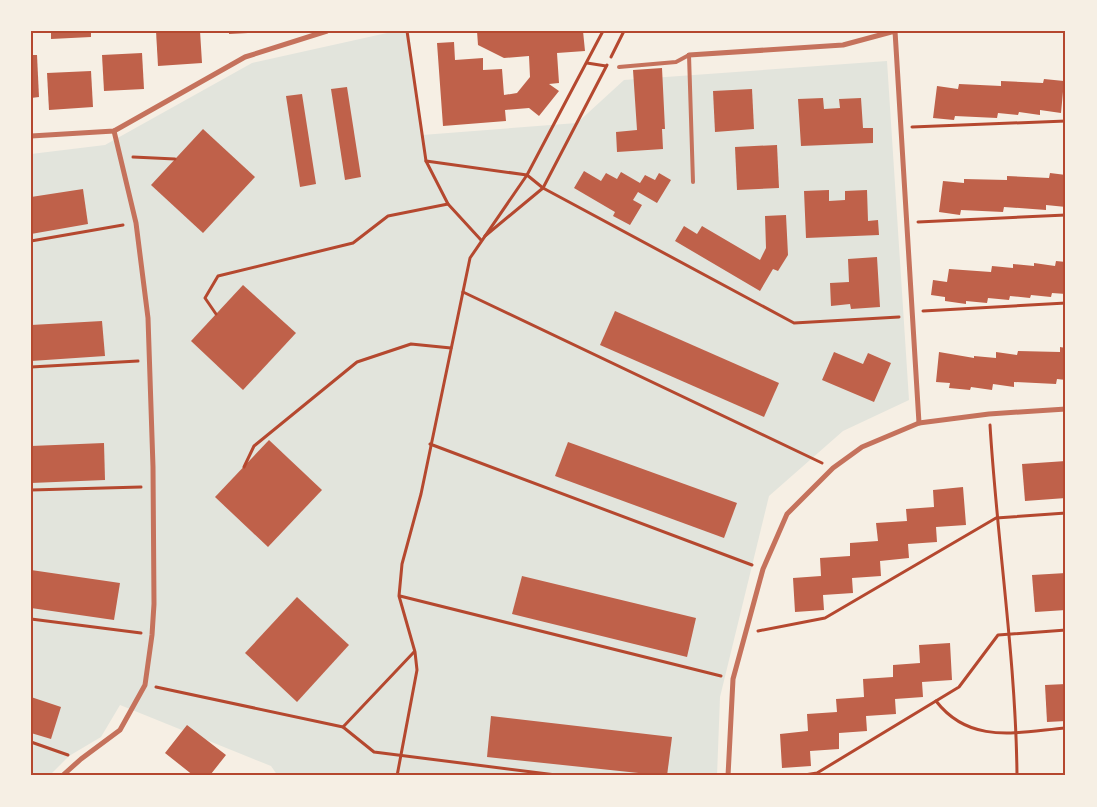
<svg xmlns="http://www.w3.org/2000/svg" width="1097" height="807" font-family="Lora,serif">
<rect width="100%" height="100%" fill="#f6efe4"/>
<!-- green -->
<polygon fill="#e2e4dc" points="396,31 409,31 422,135 577,123 624,80 887,61 909,400 843,431 769,496 720,697 717,776 278,776 271,766 120,705 101,737 69,756 49,776 31,776 31,154 105,145 252,63"/>
<!-- building -->
<g fill="#bf614a">
<polygon points="51,31 91,31 91,37 51,39"/>
<polygon points="156,31 200,31 202,63 158,66"/>
<polygon points="229,31 248,31 248,33 229,34"/>
<polygon points="477,31 583,31 585,51 557,53 559,83 549,84 559,91 539,116 529,108 505,110 506,121 443,126 437,43 454,42 455,60 483,58 483,70 502,69 504,95 517,93 530,77 529,56 504,58 478,45"/>
<polygon points="142,53 144,89 104,91 102,55"/>
<polygon points="31,55 37,55 39,97 31,98"/>
<polygon points="662,68 665,129 662,129 663,149 617,152 616,132 637,130 633,70"/>
<polygon points="91,71 93,107 49,110 47,73"/>
<polygon points="1044,79 1064,81 1061,113 1040,110 1040,115 1019,112 1018,115 998,113 997,118 955,116 954,120 933,118 937,86 958,89 959,84 1001,86 1001,81 1043,83"/>
<polygon points="347,87 361,177 345,180 331,89"/>
<polygon points="752,89 754,129 715,132 713,91"/>
<polygon points="302,94 316,184 300,187 286,96"/>
<polygon points="823,98 824,109 840,108 839,99 861,98 863,128 873,128 873,143 801,146 798,99"/>
<polygon points="203,129 255,177 203,233 151,185"/>
<polygon points="777,145 779,188 737,190 735,147"/>
<polygon points="584,171 601,181 606,173 617,179 621,172 640,183 645,175 655,180 659,173 671,180 657,203 638,192 633,200 642,205 630,225 613,216 615,212 574,188"/>
<polygon points="1050,173 1066,175 1066,207 1046,205 1046,210 1004,207 1003,212 961,210 960,215 939,212 943,181 964,183 964,179 1007,180 1007,176 1049,178"/>
<polygon points="83,189 88,224 31,234 31,197"/>
<polygon points="829,190 829,201 845,200 845,191 867,190 868,221 878,220 879,235 806,238 804,191"/>
<polygon points="786,215 788,255 778,271 773,269 760,291 675,241 684,226 697,234 702,226 760,260 766,248 765,216"/>
<polygon points="877,257 880,307 851,309 850,304 831,306 830,283 849,282 848,259"/>
<polygon points="1056,261 1066,262 1066,294 1052,293 1051,297 1031,295 1030,298 1010,296 1009,300 988,298 987,303 966,301 966,304 945,301 945,297 931,295 933,280 947,282 949,269 991,272 992,266 1013,268 1013,264 1034,266 1034,263 1055,266"/>
<polygon points="243,285 296,333 243,390 191,341"/>
<polygon points="615,311 779,383 764,417 600,345"/>
<polygon points="102,321 105,356 31,361 31,325"/>
<polygon points="1060,347 1066,348 1066,380 1057,379 1056,384 1014,382 1014,387 993,384 992,390 971,387 970,390 949,388 950,383 936,382 939,352 974,358 974,356 996,358 996,352 1017,355 1018,351 1060,352"/>
<polygon points="834,352 863,364 868,353 891,363 874,402 822,380"/>
<polygon points="269,440 322,490 268,547 215,497"/>
<polygon points="568,442 737,503 724,538 555,476"/>
<polygon points="104,443 105,480 31,483 31,446"/>
<polygon points="1066,461 1066,498 1025,501 1022,464"/>
<polygon points="963,487 966,525 936,527 937,542 908,544 909,558 880,561 881,576 852,578 853,593 823,595 824,610 795,612 793,578 821,576 820,558 850,556 850,543 878,541 876,523 907,521 906,509 934,507 933,490"/>
<polygon points="31,570 120,583 114,620 31,608"/>
<polygon points="1066,573 1066,610 1035,612 1032,575"/>
<polygon points="522,576 696,618 687,657 512,614"/>
<polygon points="297,597 349,645 297,702 245,653"/>
<polygon points="950,643 952,680 922,682 923,697 895,699 896,714 866,716 867,731 839,733 839,749 810,751 811,766 782,768 780,734 808,731 807,714 837,712 836,699 864,697 863,679 893,677 893,665 920,663 919,645"/>
<polygon points="1066,684 1066,721 1047,722 1045,685"/>
<polygon points="31,697 61,707 51,739 31,733"/>
<polygon points="491,716 672,737 667,776 487,757"/>
<polygon points="187,725 226,755 211,774 214,776 194,776 165,753"/>
</g>
<g fill="none" stroke-linecap="round" stroke-linejoin="round">
<!-- path -->
<g stroke="#b5482f" stroke-width="3">
<polyline points="407,31 426,161 448,204 481,240"/>
<polyline points="611,57 624,31"/>
<polyline points="587,63 606,66"/>
<polyline points="912,127 1066,121"/>
<polyline points="133,157 175,159"/>
<polyline points="426,161 527,175 543,188 794,323 899,317"/>
<polyline points="918,222 1066,215"/>
<polyline points="485,236 543,188 607,65"/>
<polyline points="31,241 123,225"/>
<polyline points="463,292 822,463"/>
<polyline points="923,311 1066,303"/>
<polyline points="216,314 205,298 218,276 353,243 388,216 448,204"/>
<polyline points="31,367 138,361"/>
<path d="M990,425C997,541 1016,660 1017,776"/>
<polyline points="430,444 752,565"/>
<polyline points="244,467 254,446 357,362 411,344 451,348"/>
<polyline points="31,490 141,487"/>
<polyline points="400,596 721,676"/>
<polyline points="31,619 141,633"/>
<polyline points="758,631 825,618 996,518 1066,513"/>
<polyline points="156,687 343,727 374,752 564,776"/>
<path d="M936,701C970,745 1017,732 1066,728"/>
<polyline points="343,727 414,652"/>
<polyline points="31,742 68,755"/>
<polyline points="397,776 417,670 415,652 399,596 402,564 421,494 470,258 527,175 603,31"/>
<polyline points="798,776 817,773 959,687 998,635 1066,630"/>
</g>
<!-- service -->
<g stroke="#c5725c" stroke-width="4">
<polyline points="689,55 693,182"/>
<polyline points="619,67 676,62 689,55"/>
</g>
<!-- minor -->
<g stroke="#c5725c" stroke-width="5">
<polyline points="689,55 843,45 895,31 919,423"/>
<polyline points="31,136 114,131 245,57 327,31"/>
<polyline points="62,776 81,759 120,730 145,685 152,635 154,604 153,467 148,318 136,223 114,131"/>
<polyline points="728,776 733,679 763,569 787,514 833,468 862,447 919,423 989,414 1066,409"/>
</g>
</g>
<!-- border -->
<rect width="1097" height="807" fill="none" stroke="#f6efe4" stroke-width="65"/>
<rect x="32" y="32" width="1032" height="742" fill="none" stroke="#b5482f" stroke-width="2"/>
</svg>
